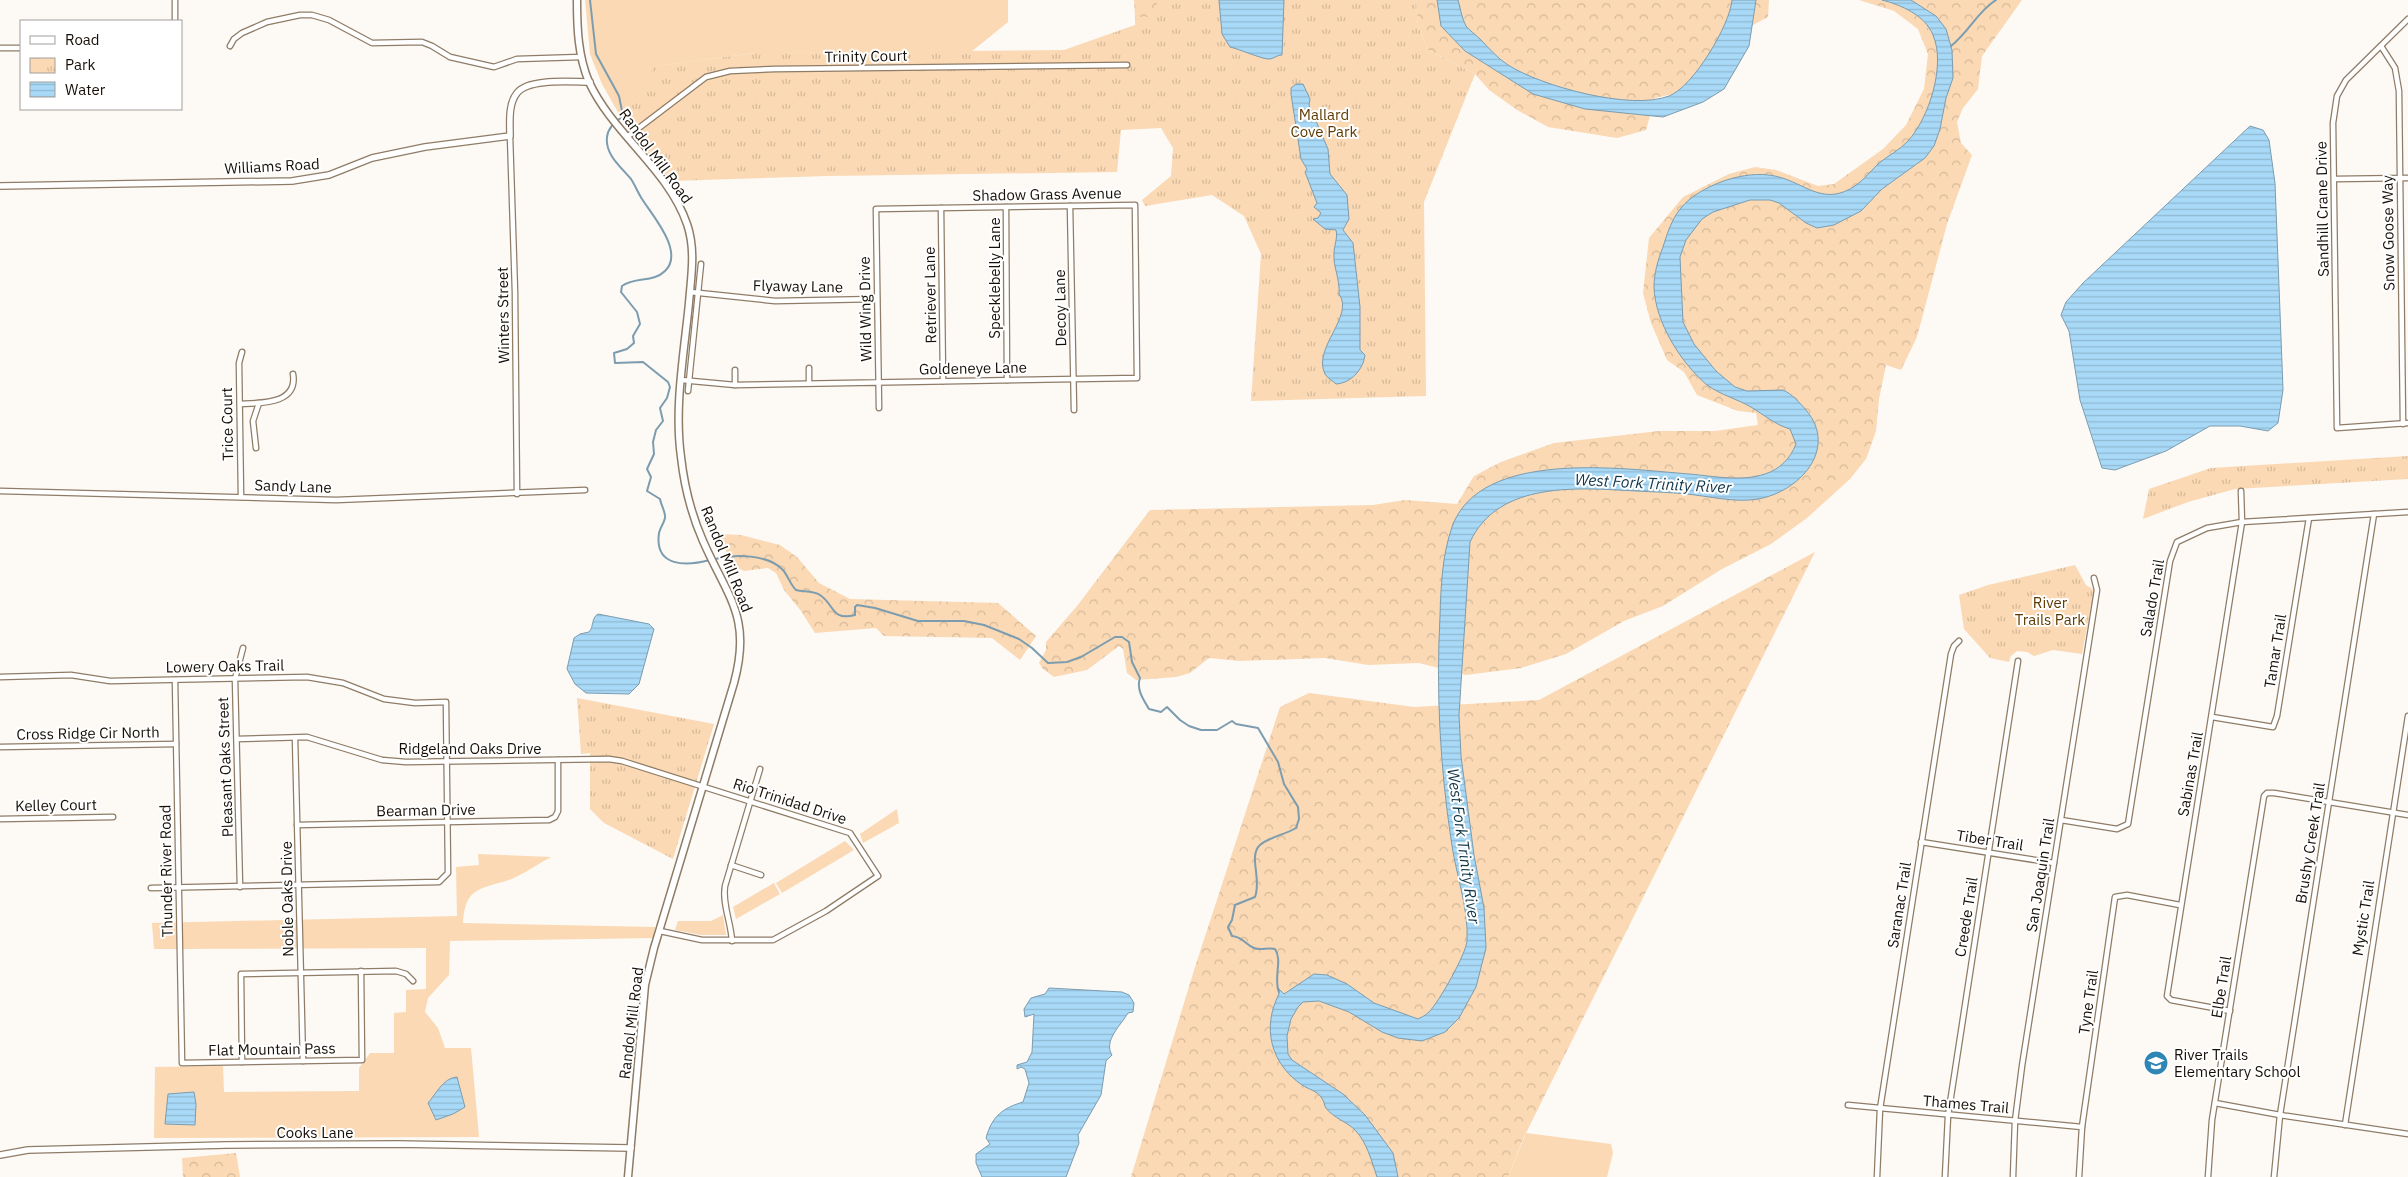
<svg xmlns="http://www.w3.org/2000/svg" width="2408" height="1177" font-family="'IBM Plex Sans',sans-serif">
<defs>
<pattern id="forest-crowns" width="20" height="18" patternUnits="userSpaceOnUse" patternTransform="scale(1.25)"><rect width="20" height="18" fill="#fad9b4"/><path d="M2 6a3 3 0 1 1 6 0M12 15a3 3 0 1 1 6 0" fill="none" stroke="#d6b999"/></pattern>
<pattern id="park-tufts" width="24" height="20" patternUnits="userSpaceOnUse" patternTransform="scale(1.25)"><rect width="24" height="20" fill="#fad9b4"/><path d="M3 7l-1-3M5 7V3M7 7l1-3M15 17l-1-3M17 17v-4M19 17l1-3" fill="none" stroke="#d6b999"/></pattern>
<pattern id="water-rules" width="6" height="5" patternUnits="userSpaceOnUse" patternTransform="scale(1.25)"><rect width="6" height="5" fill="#a8d9f7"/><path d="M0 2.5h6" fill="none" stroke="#90b9d2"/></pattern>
</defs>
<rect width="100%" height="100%" fill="#fdf9f5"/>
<!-- grass -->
<g fill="#fad9b4">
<polygon points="585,0 1008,0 1008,22 971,52 755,53 656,66 619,114 602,84 590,54"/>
<polygon points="897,809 899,823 863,843 860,834"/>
<polygon points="845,841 854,850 782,893 776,883"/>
<path d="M478,854L551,857C540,863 528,871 516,877C486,890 465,882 463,923L655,927L654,938L450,941L449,975L428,998L425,1012L438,1028L445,1048H471L479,1137L154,1138L155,1067L223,1066L224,1092L359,1091V1068L370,1053H394V1013L406,1012V990L426,989V948L154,949L152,923L457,916L456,867L479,865Z"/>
<polygon points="774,883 780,894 736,919 733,907"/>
<polygon points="723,915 726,935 701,935 675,930 678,921 711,921"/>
<polygon points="1526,1133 1611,1144 1613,1153 1607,1177 1508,1177"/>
</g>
<!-- forest -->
<g fill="url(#forest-crowns)">
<polygon points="1134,0 1157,0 1157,17 1135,17"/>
<polygon points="1416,0 1769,0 1768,17 1738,33 1686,91 1655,98 1646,130 1617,138 1548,127 1517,110 1489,90 1475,74 1428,50 1418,25"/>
<polygon points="1859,0 2022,0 1982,56 1978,89 1963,108 1957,122 1961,143 1972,155 1947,224 1917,337 1901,370 1886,365 1879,399 1876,431 1866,459 1850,479 1807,518 1771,544 1722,569 1663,606 1624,621 1566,654 1521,668 1466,675 1419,663 1368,665 1325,658 1240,661 1209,658 1190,673 1176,677 1136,680 1127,673 1123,649 1119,646 1087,670 1054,677 1043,669 1039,663 1046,650 1046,642 1077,606 1150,510 1373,505 1405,500 1457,504 1474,476 1501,462 1554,443 1659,431 1715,431 1758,425 1756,413 1738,411 1697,395 1684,372 1667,360 1651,323 1643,293 1649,238 1683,197 1729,174 1755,167 1776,170 1818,186 1834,184 1883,149 1906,125 1924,89 1928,54 1918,29 1894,11"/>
<polygon points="720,534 741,535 780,545 797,557 819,583 850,599 998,603 1036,636 1020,660 992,638 884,636 876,628 815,633 801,611 784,590 776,573 768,568 744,571 731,565"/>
<polygon points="1815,552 1523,1139 1508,1177 1131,1177 1195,967 1280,707 1309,693 1414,707 1539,700"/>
<polygon points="236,1153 240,1177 183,1177 182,1158"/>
</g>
<!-- park -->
<g fill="url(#park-tufts)">
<polygon points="1157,0 1416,0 1418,25 1428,50 1475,74 1424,202 1426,396 1251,401 1261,254 1244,216 1212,195 1145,206 1142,200 1171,176 1173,148 1161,128 1121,130 1117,172 828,176 671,181 627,129 619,114 655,66 755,53 1064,50 1135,25 1135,17 1156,17"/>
<polygon points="2408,456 2408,479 2235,489 2188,502 2143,519 2149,489 2211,468"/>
<polygon points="2075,565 2086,585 2094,590 2082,654 2053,650 2034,656 2027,652 2017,651 2011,656 2009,662 1990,658 1964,629 1959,595 1988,585"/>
<polygon points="577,698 714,724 673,859 604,823 590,809 590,753 581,754"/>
</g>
<!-- water -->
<g fill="url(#water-rules)" stroke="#7c9caf">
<path d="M1219,0H1284L1282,55C1277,55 1275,58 1270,59C1264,60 1239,49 1230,47L1222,34Z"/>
<path d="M1437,0H1458C1460,7 1462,19 1466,26C1469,30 1476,35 1480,39C1488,47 1497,58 1508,65C1541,86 1631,111 1669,96C1693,87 1730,25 1732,0H1756L1749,46L1724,89L1703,102L1663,117L1585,109L1533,94L1465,51L1441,26Z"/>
<path d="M1882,0H1911L1936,16L1946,29L1952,50L1953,78L1946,98L1940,129L1934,146L1925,158L1882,189L1861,211L1834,225L1817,228L1806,223L1779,203L1770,200H1750L1713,212L1702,219L1686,240L1680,257L1683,322L1694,344L1716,371L1735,387L1747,391L1783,390C1792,394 1800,403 1806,410C1839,449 1799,492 1758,499C1734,503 1709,496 1686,494C1669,492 1653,492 1636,491C1580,488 1499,480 1470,542L1459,715L1461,756L1474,855L1484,908L1486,948L1476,987L1459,1018L1445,1032L1422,1041L1398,1038L1382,1032L1349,1012L1319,1001L1303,1002L1298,1007L1291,1019L1287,1036L1288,1054L1292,1060L1343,1094L1365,1115L1393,1153L1398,1177H1377C1372,1162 1367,1143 1356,1131C1348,1122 1333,1118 1326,1108C1324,1105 1324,1100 1321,1097C1317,1091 1308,1089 1302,1085C1270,1063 1262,1027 1279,994L1277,987L1284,994L1314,974L1327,975L1347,984L1374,1003L1418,1019C1422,1017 1426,1015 1429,1012C1439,1002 1466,954 1467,941C1469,908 1455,872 1451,839C1440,766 1436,690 1440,616C1441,586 1442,556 1452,527C1480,448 1624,469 1689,474C1713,476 1741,482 1765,474C1780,469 1790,459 1796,444L1790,429C1776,425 1764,415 1751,407C1737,399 1721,395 1707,385C1681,363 1655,322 1654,287C1654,273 1658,260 1663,247C1669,228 1674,212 1690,199C1713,181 1751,169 1779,177C1805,184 1822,204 1850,189C1860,184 1870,172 1878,164C1887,156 1900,150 1908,141C1929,118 1946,65 1933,35C1925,15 1901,5 1882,0Z"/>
<path d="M1296,84H1303L1310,99L1309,105L1328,149L1330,174L1347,195L1349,219L1343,230L1353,243L1360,307V350L1365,355C1363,370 1351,383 1336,384C1333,381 1327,378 1325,374C1312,348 1355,316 1339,294C1340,278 1333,267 1334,254C1334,245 1338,238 1336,230L1325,229L1313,219L1318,218L1321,213L1314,207L1317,203L1305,172L1307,169L1301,159L1291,94V88Z"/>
<polygon points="2250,126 2263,130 2269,140 2275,183 2283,390 2278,423 2268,431 2240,426 2210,426 2166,451 2115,470 2102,468 2080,400 2069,331 2061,315 2066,302 2083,283"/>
<path d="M598,614L649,624L654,629L639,684L629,694L586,693L575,684L567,669L574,638L580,634L589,632C594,627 591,618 598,614Z"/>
<path d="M1049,988L1122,992L1129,995L1134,1003L1133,1012L1128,1013C1121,1025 1103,1041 1112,1055L1106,1061L1101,1095L1078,1135L1079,1143L1066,1177H982L976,1163V1154L990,1144L986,1138C992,1116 1003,1108 1023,1102L1029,1083L1025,1069L1021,1067L1017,1069V1065L1027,1062L1032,1052L1034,1014L1025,1017L1024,1009L1031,998L1045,994Z"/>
<path d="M457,1077L465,1107L453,1114L436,1120L428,1103C436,1094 443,1078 457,1077Z"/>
<polygon points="194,1092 196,1104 195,1125 165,1124 168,1094"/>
</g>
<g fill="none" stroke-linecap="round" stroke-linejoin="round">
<!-- stream -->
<g stroke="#7c9caf" stroke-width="2">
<path d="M590,0L596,54L619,96L623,116C616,122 608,127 607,137C605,155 621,167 631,179C635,185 638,193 642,199C652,215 685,252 665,271C653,283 635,276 622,286L621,292L637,312L640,324L633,336L634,343L627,349L614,353L615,363L643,362L668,382L670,387L667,398L660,408L663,421L656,430L653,442L654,454L647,469L651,477L647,491L660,499C661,505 666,513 665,518C664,523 660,528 659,533C654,568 687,566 710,560"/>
<path d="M1951,46C1968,33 1978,11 1996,0"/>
<path d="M715,559C734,554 768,554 783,570C788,576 790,584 796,590C803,592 813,590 820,595C835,605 831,621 855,615V607L857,605L875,608L918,621H964L984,625L1019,639L1032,648L1048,663L1067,662L1081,657L1115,637H1122L1129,642L1132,662L1140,678C1136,689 1143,699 1149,709L1161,712L1167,707L1180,720L1189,726L1201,730H1217L1232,721L1236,724L1258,728L1278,762L1284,784L1298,807L1299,819L1296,828C1285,835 1271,836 1260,845C1248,856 1262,879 1255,897L1235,905L1232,920L1228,927L1232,936C1243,937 1245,944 1254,948C1261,951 1268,947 1275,949C1283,961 1273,977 1279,992"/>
</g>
<defs>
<g id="minor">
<polyline points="175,0 175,21"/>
<polyline points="2408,19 2346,80 2337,96 2333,123 2337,428 2408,423"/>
<polyline points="230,46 234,39 242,33 267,22 300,15 312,15 329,20 372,43 422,42 432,46 450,57 494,67 517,59 581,57"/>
<polyline points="2381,46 2395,68 2399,91 2403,424"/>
<polyline points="0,48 21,48"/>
<polyline points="510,136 515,292 517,494"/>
<polyline points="627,137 706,77 730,71 775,69 1127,65"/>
<polyline points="2335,179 2408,178"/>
<polyline points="1070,206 1074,410"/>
<polyline points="1006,207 1007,380"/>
<polyline points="941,208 943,381"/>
<polyline points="690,292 775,301 877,299"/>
<polyline points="809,368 809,383"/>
<polyline points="735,370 735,385"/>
<path d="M681,380L735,385L1137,378L1135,205L876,209C877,275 878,342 879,408"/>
<polyline points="688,391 701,264"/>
<path d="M240,404C262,403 298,404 293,374"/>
<polyline points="256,448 253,421 259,403"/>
<polyline points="0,491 336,500 585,490"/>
<polyline points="241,497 239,363 242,352"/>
<polyline points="0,677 71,675 110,681 307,677 343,683 384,699 415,703 446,702 448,873 439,882 151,888"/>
<polyline points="175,680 182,1063 362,1060 361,971"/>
<polyline points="2212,717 2273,727 2277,716 2309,518"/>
<polyline points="295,738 303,1061"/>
<polyline points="237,739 307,737 382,760 406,762 609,759 622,761 850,833 878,876 826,911 773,940 702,940 660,931"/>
<polyline points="0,747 176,744"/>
<polyline points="0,819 113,817"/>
<polyline points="2061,820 2117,829 2128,824 2170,561 2177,542 2207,528 2242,522 2408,512"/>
<polyline points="297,825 549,820 555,817 558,811 558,760"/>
<polyline points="1921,842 2054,863"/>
<polyline points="731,865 761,875"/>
<polyline points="240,887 235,679 243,648"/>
<path d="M732,941C731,922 722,904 725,886L760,769"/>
<polyline points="2230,1011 2171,1000 2167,996 2242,522 2241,491"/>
<polyline points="242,1062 241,974 396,971 406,974 413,981"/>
<polyline points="2215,1103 2280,1115 2408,1134"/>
<polyline points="1848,1105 2082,1127"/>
<polyline points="2345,1125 2408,716"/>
<polyline points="1877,1177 1880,1109 1951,654 1954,646 1959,641"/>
<polyline points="1945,1177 1948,1116 2018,661"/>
<polyline points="2013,1177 2015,1121 2022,1066 2097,590 2094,578"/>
<polyline points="2079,1177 2082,1127 2115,897 2127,895 2180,905"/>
<polyline points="2208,1177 2212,1120 2264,796 2267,793 2274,793 2408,815"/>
<polyline points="2274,1177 2280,1115 2374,514"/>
</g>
<g id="tertiary">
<path d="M0,186L292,181L329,175L372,158L425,147L510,136C510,123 508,104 517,93C528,78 572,82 590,82"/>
<polyline points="0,1155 28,1150 226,1145 398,1144 631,1148"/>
</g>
<path id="secondary" d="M577,0C577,28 578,56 589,82C613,134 668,169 687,224C696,250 691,277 689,303C684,354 674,407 681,457C684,484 692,516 703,541C728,598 752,617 734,683L654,948L645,985L628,1177"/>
</defs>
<!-- minor casing -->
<use href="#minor" stroke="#8e7c67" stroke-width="7"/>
<!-- tertiary casing -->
<use href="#tertiary" stroke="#8e7c67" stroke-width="8"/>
<!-- secondary casing -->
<use href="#secondary" stroke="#8e7c67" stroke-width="9"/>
<!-- minor -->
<use href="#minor" stroke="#fff" stroke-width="4.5"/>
<!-- tertiary -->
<use href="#tertiary" stroke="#fff" stroke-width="5.5"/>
<!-- secondary -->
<use href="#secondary" stroke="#fff" stroke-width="6"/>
</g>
<!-- icons -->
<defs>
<symbol id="school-disc" viewBox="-11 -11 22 22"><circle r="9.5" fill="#2f86b5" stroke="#fff"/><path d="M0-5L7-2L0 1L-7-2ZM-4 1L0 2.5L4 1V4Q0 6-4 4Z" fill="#fff"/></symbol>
</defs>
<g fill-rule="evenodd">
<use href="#school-disc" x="2142" y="1049" width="28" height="28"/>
</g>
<g text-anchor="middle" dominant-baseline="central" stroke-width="4" stroke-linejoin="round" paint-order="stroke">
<!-- street labels -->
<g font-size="15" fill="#160f08" stroke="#fff">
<text transform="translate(866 56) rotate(-1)">Trinity Court</text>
<text transform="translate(656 156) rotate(54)">Randol Mill Road</text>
<text transform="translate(272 166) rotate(-3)">Williams Road</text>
<text transform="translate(1047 194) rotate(-1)">Shadow Grass Avenue</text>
<text transform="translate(2322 209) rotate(-91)">Sandhill Crane Drive</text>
<text transform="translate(2388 233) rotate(-91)">Snow Goose Way</text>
<text transform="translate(994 278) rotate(-90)">Specklebelly Lane</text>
<text transform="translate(798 286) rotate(1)">Flyaway Lane</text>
<text transform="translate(930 295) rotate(-91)">Retriever Lane</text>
<text transform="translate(1060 308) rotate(-91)">Decoy Lane</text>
<text transform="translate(865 309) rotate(-91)">Wild Wing Drive</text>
<text transform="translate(503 315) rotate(-91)">Winters Street</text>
<text transform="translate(973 368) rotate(-1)">Goldeneye Lane</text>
<text transform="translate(227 424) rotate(-91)">Trice Court</text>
<text transform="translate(293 486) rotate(2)">Sandy Lane</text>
<text transform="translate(727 559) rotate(68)">Randol Mill Road</text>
<text transform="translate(2152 598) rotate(-80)">Salado Trail</text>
<text transform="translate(2275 651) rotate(-81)">Tamar Trail</text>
<text transform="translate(225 666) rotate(-1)">Lowery Oaks Trail</text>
<text transform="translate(88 733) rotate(-1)">Cross Ridge Cir North</text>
<text x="470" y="748">Ridgeland Oaks Drive</text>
<text transform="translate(225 767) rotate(-92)">Pleasant Oaks Street</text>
<text transform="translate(2190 774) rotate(-80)">Sabinas Trail</text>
<text transform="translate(790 801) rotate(18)">Rio Trinidad Drive</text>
<text transform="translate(56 805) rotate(-1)">Kelley Court</text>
<text transform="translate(426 810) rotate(-1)">Bearman Drive</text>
<text transform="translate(1990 840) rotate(9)">Tiber Trail</text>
<text transform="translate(2310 843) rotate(-81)">Brushy Creek Trail</text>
<text transform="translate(166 871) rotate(-91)">Thunder River Road</text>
<text transform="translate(2040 875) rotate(-81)">San Joaquin Trail</text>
<text transform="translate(287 899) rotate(-91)">Noble Oaks Drive</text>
<text transform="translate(1899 905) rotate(-81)">Saranac Trail</text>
<text transform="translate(1966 917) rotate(-81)">Creede Trail</text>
<text transform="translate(2363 918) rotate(-81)">Mystic Trail</text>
<text transform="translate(2221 987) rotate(-81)">Elbe Trail</text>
<text transform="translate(2088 1002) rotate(-82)">Tyne Trail</text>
<text transform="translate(631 1023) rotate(-83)">Randol Mill Road</text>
<text transform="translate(272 1049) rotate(-1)">Flat Mountain Pass</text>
<text transform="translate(1966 1104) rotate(5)">Thames Trail</text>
<text x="315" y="1132">Cooks Lane</text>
</g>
<!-- park labels -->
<g font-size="15" fill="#5f3a00" stroke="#fff">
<text x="1324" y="114">Mallard<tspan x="1324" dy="17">Cove Park</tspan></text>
<text x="2050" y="602">River<tspan x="2050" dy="17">Trails Park</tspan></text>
</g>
<!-- poi labels -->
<g font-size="15" fill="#160f08" stroke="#fff" text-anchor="start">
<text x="2174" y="1054">River Trails<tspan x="2174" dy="17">Elementary School</tspan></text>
</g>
<!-- water labels -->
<g font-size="16" font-style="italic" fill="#10364a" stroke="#fff">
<text transform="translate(1653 483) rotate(3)">West Fork Trinity River</text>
<text transform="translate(1464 846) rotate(82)">West Fork Trinity River</text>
</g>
</g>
<!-- legend -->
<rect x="20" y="20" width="162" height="90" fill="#ffffff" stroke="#a29f9c"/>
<rect x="30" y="36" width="25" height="8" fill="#ffffff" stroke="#a29f9c"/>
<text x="65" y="45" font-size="15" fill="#160f08">Road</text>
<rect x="30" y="58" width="25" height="15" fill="url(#park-tufts)" stroke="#a29f9c"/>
<text x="65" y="70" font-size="15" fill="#160f08">Park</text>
<rect x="30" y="82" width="25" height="15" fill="url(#water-rules)" stroke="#a29f9c"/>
<text x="65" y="95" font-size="15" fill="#160f08">Water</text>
</svg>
